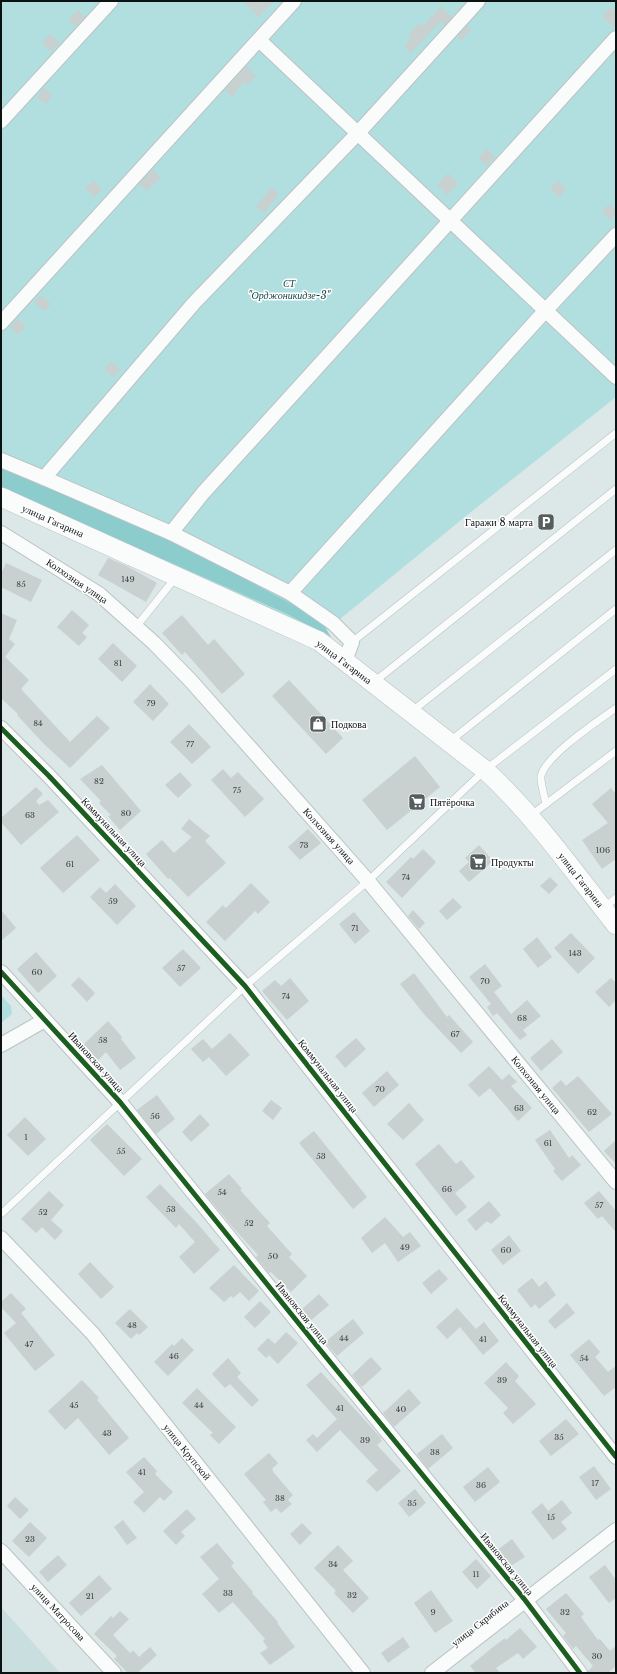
<svg xmlns="http://www.w3.org/2000/svg" width="617" height="1674" font-family="'Libre Baskerville',serif">
<rect width="100%" height="100%" fill="#dce7e7"/>
<!-- built -->
<polygon fill="#c9dede" points="1,1607 60,1673 1,1673"/>
<!-- green -->
<g fill="#b1dfe0">
<polygon points="1,1 616,1 616,397 466,516 318,637 1,493"/>
<polygon points="1,995 11,1006 12,1014 1,1023"/>
</g>
<!-- forest -->
<polygon fill="#8dcccd" points="1,464 144,525 320,619 331,637 285,613 1,488"/>
<!-- building -->
<g fill="#c8d0d0">
<polygon points="242,1 274,1 259,17"/>
<polygon points="441,6 452,17 444,25 440,22 411,53 404,46 412,38 408,35 419,23 423,26"/>
<polygon points="610,7 616,13 616,29 602,16"/>
<polygon points="78,10 85,17 75,27 68,19"/>
<polygon points="467,26 471,30 461,41 457,37"/>
<polygon points="50,34 60,43 51,52 42,43"/>
<polygon points="246,66 256,76 247,85 244,82 232,97 225,90"/>
<polygon points="44,88 53,95 46,104 37,97"/>
<polygon points="486,149 495,157 487,166 478,158"/>
<polygon points="153,169 161,177 147,191 139,184"/>
<polygon points="448,173 458,183 447,195 437,185"/>
<polygon points="93,180 102,189 95,197 85,189"/>
<polygon points="558,181 566,189 559,197 550,189"/>
<polygon points="271,187 279,194 264,213 256,207"/>
<polygon points="609,204 616,210 616,213 610,220 602,211"/>
<polygon points="41,295 51,304 44,311 34,302"/>
<polygon points="18,319 26,326 18,335 10,327"/>
<polygon points="111,361 120,369 113,377 104,369"/>
<polygon points="108,558 127,566 157,583 146,602 98,575"/>
<polygon points="6,563 42,580 31,602 1,587 1,574"/>
<polygon points="72,610 89,625 82,633 87,637 79,646 57,627"/>
<polygon points="1,613 17,620 9,639 15,644 5,657 29,680 21,689 70,742 97,716 110,728 70,768 43,743 17,715 18,714 1,698"/>
<polygon points="182,615 208,645 214,639 245,674 222,694 185,652 182,655 162,633"/>
<polygon points="113,643 137,666 122,682 98,659"/>
<polygon points="289,680 343,738 326,754 272,696"/>
<polygon points="150,684 169,704 153,721 133,702"/>
<polygon points="189,724 211,747 192,764 170,742"/>
<polygon points="415,756 440,787 387,830 362,800"/>
<polygon points="102,765 141,811 120,830 108,816 111,815 99,803 101,801 80,779"/>
<polygon points="223,769 231,778 238,772 264,799 245,817 211,780"/>
<polygon points="180,772 192,785 178,798 165,785"/>
<polygon points="36,787 43,794 36,801 39,805 48,800 59,812 21,845 1,822 1,818"/>
<polygon points="611,788 616,794 616,859 602,869 582,840 608,823 592,804"/>
<polygon points="189,819 210,836 205,841 226,863 188,897 170,878 168,879 146,854 162,840 174,853 192,837 181,829"/>
<polygon points="308,829 321,843 300,860 288,847"/>
<polygon points="77,835 100,860 63,893 40,868"/>
<polygon points="479,845 493,861 469,882 459,871 469,862 465,858"/>
<polygon points="423,849 436,862 402,898 386,882 411,857 413,859"/>
<polygon points="550,877 558,885 549,894 540,886"/>
<polygon points="251,883 270,902 258,914 255,911 225,941 206,922 223,905 226,908"/>
<polygon points="115,884 136,906 117,925 90,897 100,887 106,893"/>
<polygon points="453,898 462,907 447,920 439,911"/>
<polygon points="1,910 16,928 1,941"/>
<polygon points="413,910 425,923 419,929 408,916"/>
<polygon points="354,912 370,931 355,944 339,924"/>
<polygon points="571,933 595,958 578,974 554,948"/>
<polygon points="537,937 552,957 538,968 523,949"/>
<polygon points="183,949 201,968 180,987 162,968"/>
<polygon points="36,952 57,976 38,993 17,969"/>
<polygon points="485,964 502,986 494,992 511,1014 527,1000 541,1016 523,1030 527,1035 520,1040 497,1013 493,1016 487,1007 491,1004 469,977"/>
<polygon points="414,973 447,1017 449,1015 473,1042 461,1053 424,1014 400,984"/>
<polygon points="79,977 95,993 87,1002 71,985"/>
<polygon points="290,978 309,1001 287,1020 262,991 275,980 281,986"/>
<polygon points="611,978 616,983 616,1000 609,1007 595,992"/>
<polygon points="108,1021 122,1037 121,1039 136,1058 120,1070 106,1052 98,1060 84,1044"/>
<polygon points="230,1033 250,1055 226,1076 209,1057 203,1062 191,1049 203,1039 212,1049"/>
<polygon points="356,1038 366,1049 345,1068 335,1056"/>
<polygon points="552,1039 563,1052 541,1071 530,1058"/>
<polygon points="489,1066 502,1080 509,1074 517,1082 511,1086 532,1108 518,1121 490,1088 479,1097 468,1085"/>
<polygon points="387,1071 399,1085 374,1107 362,1093"/>
<polygon points="578,1076 612,1114 589,1132 552,1088 561,1080 566,1086"/>
<polygon points="157,1095 175,1119 156,1134 137,1110"/>
<polygon points="271,1100 282,1108 273,1120 262,1111"/>
<polygon points="409,1103 424,1120 403,1140 387,1124"/>
<polygon points="200,1114 210,1125 191,1142 182,1132"/>
<polygon points="25,1117 46,1139 28,1156 7,1135"/>
<polygon points="107,1124 142,1159 124,1176 90,1140"/>
<polygon points="550,1130 569,1158 572,1155 581,1165 562,1181 553,1171 555,1169 535,1140"/>
<polygon points="314,1131 367,1197 353,1209 299,1143"/>
<polygon points="616,1140 616,1164 604,1151"/>
<polygon points="439,1144 456,1164 461,1160 475,1177 455,1193 467,1207 456,1216 415,1164"/>
<polygon points="229,1174 242,1189 240,1190 270,1223 267,1226 292,1254 289,1257 307,1276 291,1292 271,1272 269,1273 256,1257 258,1255 235,1230 205,1194"/>
<polygon points="160,1184 196,1222 220,1250 194,1274 179,1257 195,1242 179,1224 176,1228 146,1197"/>
<polygon points="49,1191 64,1205 51,1220 63,1231 55,1240 42,1227 36,1233 21,1219"/>
<polygon points="599,1191 616,1211 616,1232 602,1216 598,1219 584,1203"/>
<polygon points="489,1201 501,1215 491,1224 487,1221 476,1231 467,1220"/>
<polygon points="385,1217 403,1237 410,1232 421,1246 398,1262 385,1243 372,1253 361,1238"/>
<polygon points="509,1235 521,1251 503,1265 491,1250"/>
<polygon points="90,1262 114,1287 101,1299 78,1274"/>
<polygon points="234,1265 259,1291 249,1301 240,1292 233,1298 231,1296 224,1302 209,1288"/>
<polygon points="439,1269 448,1279 431,1294 422,1283"/>
<polygon points="532,1278 539,1287 546,1281 556,1295 539,1309 535,1304 531,1308 517,1290"/>
<polygon points="11,1293 26,1309 21,1313 55,1355 35,1371 4,1333 16,1323 1,1307 1,1302"/>
<polygon points="319,1294 329,1305 309,1322 300,1311"/>
<polygon points="260,1301 271,1312 255,1328 244,1317"/>
<polygon points="567,1303 575,1313 555,1329 548,1321"/>
<polygon points="457,1308 476,1329 484,1322 499,1341 483,1355 460,1327 447,1339 436,1327"/>
<polygon points="130,1309 148,1327 139,1335 137,1333 131,1339 115,1323"/>
<polygon points="353,1319 364,1333 337,1356 325,1342"/>
<polygon points="286,1332 298,1343 278,1364 269,1355 266,1358 257,1349 268,1338 275,1344"/>
<polygon points="182,1338 194,1350 168,1376 154,1362 172,1344 174,1346"/>
<polygon points="589,1339 600,1352 595,1357 608,1372 616,1366 616,1387 604,1396 570,1355"/>
<polygon points="371,1357 382,1369 362,1387 352,1375"/>
<polygon points="228,1358 241,1373 237,1377 259,1400 252,1407 230,1384 225,1388 212,1374"/>
<polygon points="506,1362 519,1376 515,1381 536,1404 513,1424 503,1413 508,1408 484,1383"/>
<polygon points="321,1372 381,1438 380,1439 382,1441 377,1445 401,1471 377,1492 366,1481 378,1470 340,1430 317,1452 306,1440 313,1434 317,1438 337,1419 306,1385"/>
<polygon points="82,1380 99,1398 97,1400 129,1438 109,1455 78,1418 65,1430 48,1411"/>
<polygon points="197,1388 236,1427 219,1444 210,1435 213,1433 182,1403"/>
<polygon points="409,1389 421,1403 394,1427 383,1413"/>
<polygon points="566,1419 579,1434 551,1456 539,1441"/>
<polygon points="442,1434 453,1448 428,1469 417,1454"/>
<polygon points="269,1453 278,1463 272,1469 274,1473 293,1495 288,1500 292,1504 281,1513 276,1508 271,1512 263,1502 266,1500 244,1474"/>
<polygon points="144,1457 157,1471 155,1474 173,1492 164,1501 160,1497 144,1513 133,1502 144,1492 126,1472"/>
<polygon points="594,1466 611,1489 596,1500 579,1477"/>
<polygon points="488,1467 500,1482 475,1502 463,1487"/>
<polygon points="415,1489 426,1503 409,1517 398,1503"/>
<polygon points="15,1497 29,1510 20,1519 7,1506"/>
<polygon points="562,1500 572,1513 561,1522 567,1529 553,1540 531,1512 542,1503 548,1511"/>
<polygon points="187,1509 196,1519 181,1532 185,1536 176,1545 163,1531"/>
<polygon points="123,1520 137,1538 127,1545 114,1527"/>
<polygon points="30,1522 47,1538 29,1557 12,1541"/>
<polygon points="302,1523 312,1533 300,1545 290,1534"/>
<polygon points="512,1539 525,1557 509,1567 496,1551"/>
<polygon points="217,1543 234,1563 231,1566 253,1592 252,1593 278,1622 277,1623 295,1647 270,1665 260,1653 268,1648 263,1641 265,1639 233,1602 219,1613 202,1594 219,1579 200,1557"/>
<polygon points="338,1545 353,1561 343,1570 369,1598 353,1613 334,1593 336,1591 314,1568"/>
<polygon points="58,1555 67,1565 48,1582 39,1572"/>
<polygon points="476,1559 491,1576 477,1589 462,1572"/>
<polygon points="605,1565 616,1580 616,1598 609,1603 589,1577"/>
<polygon points="99,1575 112,1589 81,1616 69,1603"/>
<polygon points="431,1590 453,1621 435,1633 414,1603"/>
<polygon points="566,1593 584,1614 581,1617 598,1640 600,1639 610,1651 616,1646 616,1666 608,1673 588,1673 588,1671 593,1666 576,1646 573,1649 563,1636 566,1633 546,1609"/>
<polygon points="120,1611 129,1619 113,1635 130,1653 133,1650 139,1657 150,1647 157,1655 137,1673 128,1673 114,1659 117,1656 94,1634 111,1616 113,1618"/>
<polygon points="520,1628 537,1647 523,1659 518,1653 496,1668 500,1673 476,1673 470,1666 493,1647 505,1638 506,1640"/>
<polygon points="403,1637 410,1647 388,1663 381,1653"/>
</g>
<g fill="none" stroke-linecap="round" stroke-linejoin="round">
<defs>
<g id="lane">
<polyline points="136,627 176,577"/>
<polyline points="352,642 616,433"/>
<polyline points="374,682 616,489"/>
<polyline points="411,712 616,550"/>
<polyline points="449,742 616,609"/>
<path d="M546,804C545,798 540,782 541,776C546,755 598,721 616,708"/>
<polyline points="530,816 616,751"/>
<polyline points="603,909 616,898"/>
<polyline points="1,1214 245,986 368,881 485,770 616,669"/>
</g>
<g id="street">
<polyline points="259,40 616,377"/>
<polyline points="1,121 111,1"/>
<polyline points="1,323 294,1"/>
<polyline points="1,460 44,478 194,303 358,133 478,1"/>
<polyline points="44,478 171,533 203,493 616,38"/>
<polyline points="1,533 99,594 154,643 191,681 368,881 616,1182"/>
<polyline points="171,533 290,593 545,311 616,235"/>
<polyline points="290,593 333,623 352,642 345,661"/>
<polyline points="1,728 49,776 245,986 616,1457"/>
<polyline points="1,972 120,1102 317,1346 525,1600 580,1673"/>
<polyline points="1,1045 45,1020"/>
<polyline points="1,1238 93,1334 363,1673"/>
<polyline points="1,1551 114,1673"/>
<polyline points="432,1673 616,1530"/>
</g>
<path id="secondary" d="M1,497L319,641L485,770C535,816 574,872 616,925"/>
</defs>
<!-- lane casing -->
<use href="#lane" stroke="#bac2c2" stroke-width="8"/>
<!-- street casing -->
<use href="#street" stroke="#bac2c2" stroke-width="16"/>
<!-- secondary casing -->
<use href="#secondary" stroke="#bac2c2" stroke-width="20"/>
<!-- lane -->
<use href="#lane" stroke="#fafbfb" stroke-width="7"/>
<!-- street -->
<use href="#street" stroke="#fafbfb" stroke-width="14"/>
<!-- secondary -->
<use href="#secondary" stroke="#fafbfb" stroke-width="19"/>
<defs>
<g id="cycleway">
<polyline points="1,728 49,776 245,986 616,1457"/>
<polyline points="1,972 120,1102 317,1346 525,1600 580,1673"/>
</g>
</defs>
<!-- cycleway casing -->
<use href="#cycleway" stroke="#fff" stroke-width="8"/>
<!-- cycleway -->
<use href="#cycleway" stroke="#1b5e20" stroke-width="5"/>
</g>
<!-- icons -->
<defs>
<symbol id="parking-square" viewBox="-11 -11 22 22"><rect x="-9" y="-9" width="18" height="18" rx="4" fill="#555d5d" stroke="#fff"/><path d="M-3.5-5.5H1a3.5 3.5 0 0 1 0 7H-1V5.5H-3.5ZM-1-3.4V-.6H.8a1.4 1.4 0 0 0 0-2.8Z" fill="#fff"/></symbol>
<symbol id="shop-square" viewBox="-11 -11 22 22"><rect x="-9" y="-9" width="18" height="18" rx="4" fill="#555d5d" stroke="#fff"/><path d="M-5-2.5h2.3a2.7 3.5 0 0 1 5.4 0H5L5.5 6h-11ZM-1.5-2.5h3a1.5 2.3 0 0 0-3 0Z" fill="#fff"/></symbol>
<symbol id="supermarket-square" viewBox="-11 -11 22 22"><rect x="-9" y="-9" width="18" height="18" rx="4" fill="#555d5d" stroke="#fff"/><path d="M-6-5.5h2.5l.6 2H6L4.5 2H-2.5L-4.4-4H-6ZM-1.5 3.2a1.3 1.3 0 1 0 .1 0ZM3 3.2a1.3 1.3 0 1 0 .1 0Z" fill="#fff"/></symbol>
</defs>
<g fill-rule="evenodd">
<use href="#parking-square" x="536" y="512" width="20" height="20"/>
<use href="#shop-square" x="308" y="714" width="20" height="20"/>
<use href="#supermarket-square" x="407" y="792" width="20" height="20"/>
<use href="#supermarket-square" x="468" y="852" width="20" height="20"/>
</g>
<g text-anchor="middle" dominant-baseline="central" stroke-width="3" stroke-linejoin="round" paint-order="stroke">
<!-- number labels -->
<g font-size="8" fill="#3c4242">
<text x="128" y="579">149</text>
<text x="21" y="584">85</text>
<text x="118" y="663">81</text>
<text x="151" y="703">79</text>
<text x="38" y="723">84</text>
<text x="190" y="744">77</text>
<text x="99" y="781">82</text>
<text x="237" y="790">75</text>
<text x="126" y="813">80</text>
<text x="30" y="815">63</text>
<text x="304" y="845">73</text>
<text x="603" y="850">106</text>
<text x="70" y="864">61</text>
<text x="406" y="877">74</text>
<text x="113" y="901">59</text>
<text x="355" y="928">71</text>
<text x="575" y="953">143</text>
<text x="181" y="968">57</text>
<text x="37" y="972">60</text>
<text x="485" y="981">70</text>
<text x="286" y="996">74</text>
<text x="522" y="1018">68</text>
<text x="455" y="1034">67</text>
<text x="103" y="1040">58</text>
<text x="380" y="1089">70</text>
<text x="519" y="1108">63</text>
<text x="592" y="1112">62</text>
<text x="155" y="1116">56</text>
<text x="26" y="1137">1</text>
<text x="548" y="1143">61</text>
<text x="121" y="1151">55</text>
<text x="321" y="1156">53</text>
<text x="447" y="1189">66</text>
<text x="222" y="1192">54</text>
<text x="599" y="1205">57</text>
<text x="171" y="1209">53</text>
<text x="43" y="1212">52</text>
<text x="249" y="1223">52</text>
<text x="405" y="1247">49</text>
<text x="506" y="1250">60</text>
<text x="273" y="1256">50</text>
<text x="132" y="1325">48</text>
<text x="344" y="1338">44</text>
<text x="483" y="1339">41</text>
<text x="29" y="1344">47</text>
<text x="174" y="1356">46</text>
<text x="584" y="1358">54</text>
<text x="502" y="1380">39</text>
<text x="74" y="1405">45</text>
<text x="199" y="1405">44</text>
<text x="340" y="1408">41</text>
<text x="401" y="1409">40</text>
<text x="107" y="1433">43</text>
<text x="559" y="1437">35</text>
<text x="365" y="1440">39</text>
<text x="435" y="1452">38</text>
<text x="142" y="1472">41</text>
<text x="595" y="1483">17</text>
<text x="481" y="1485">36</text>
<text x="280" y="1498">38</text>
<text x="412" y="1503">35</text>
<text x="551" y="1517">15</text>
<text x="30" y="1539">23</text>
<text x="333" y="1564">34</text>
<text x="476" y="1574">11</text>
<text x="228" y="1593">33</text>
<text x="352" y="1595">32</text>
<text x="90" y="1596">21</text>
<text x="433" y="1612">9</text>
<text x="565" y="1612">32</text>
<text x="597" y="1656">30</text>
</g>
<!-- park labels -->
<g font-size="10" font-style="italic" fill="#104142" stroke="#fff">
<text x="289" y="283">СТ<tspan x="289" dy="12">"Орджоникидзе-3"</tspan></text>
</g>
<!-- street labels -->
<g font-size="10" fill="#0c1212" stroke="#fff">
<text transform="translate(53 521) rotate(24)">улица Гагарина</text>
<text transform="translate(77 581) rotate(34)">Колхозная улица</text>
<text transform="translate(344 662) rotate(37)">улица Гагарина</text>
<text transform="translate(114 832) rotate(47)">Коммунальная улица</text>
<text transform="translate(329 836) rotate(48)">Колхозная улица</text>
<text transform="translate(581 880) rotate(52)">улица Гагарина</text>
<text transform="translate(96 1062) rotate(48)">Ивановская улица</text>
<text transform="translate(328 1076) rotate(52)">Коммунальная улица</text>
<text transform="translate(536 1085) rotate(51)">Колхозная улица</text>
<text transform="translate(302 1313) rotate(51)">Ивановская улица</text>
<text transform="translate(528 1331) rotate(52)">Коммунальная улица</text>
<text transform="translate(187 1452) rotate(51)">улица Крупской</text>
<text transform="translate(507 1564) rotate(51)">Ивановская улица</text>
<text transform="translate(58 1612) rotate(47)">улица Матросова</text>
<text transform="translate(480 1623) rotate(-38)">улица Скрябина</text>
</g>
<!-- poi labels -->
<g font-size="10" fill="#0c1212" stroke="#fff" text-anchor="start">
<text x="533" y="522" text-anchor="end">Гаражи 8 марта</text>
<text x="331" y="724">Подкова</text>
<text x="430" y="802">Пятёрочка</text>
<text x="491" y="862">Продукты</text>
</g>
</g>
<!-- border -->
<rect width="617" height="1674" fill="none" stroke="#0c1212" stroke-width="4"/>
</svg>
